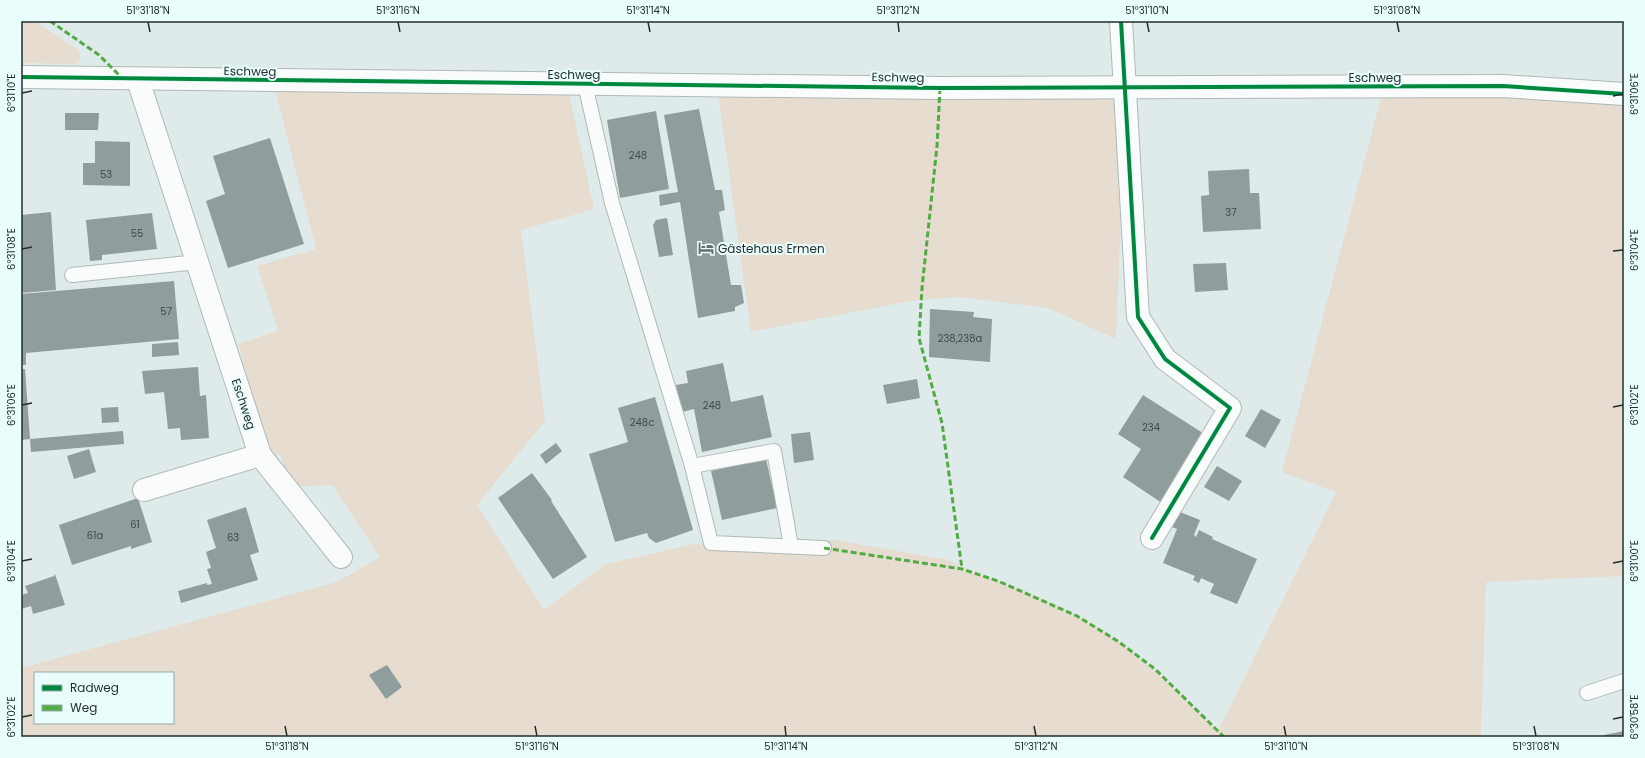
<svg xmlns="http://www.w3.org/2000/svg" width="1645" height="758" font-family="Poppins,sans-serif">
<rect width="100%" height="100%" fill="#dfebea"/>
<!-- green -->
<g fill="#e6dccf" fill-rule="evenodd">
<polygon points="21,21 35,21 78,50 81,57 79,61 75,64 21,63"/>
<path d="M272,78L568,89L594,209L521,230L545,421L477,505L544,610L606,564L694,544L835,540L949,560C965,571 979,574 996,580C1023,590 1053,603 1077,616C1132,645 1174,688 1218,731L1336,492L1282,472L1384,87L1624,94V576L1486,582L1481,737H21V668L337,582L380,557L332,485L291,487L280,454L269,458L238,344L278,331L257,266L316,249ZM35,673H173V723H35Z"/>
<polygon points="717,86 1126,89 1116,339 1048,308 959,297 910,301 751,332"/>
</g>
<!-- building -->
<g fill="#909d9d">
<polygon points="699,109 715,190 722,190 725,210 719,212 731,285 741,285 744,303 735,307 735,311 698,318 680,202 660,206 659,195 678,192 664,115"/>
<polygon points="656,111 669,189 620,198 607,120"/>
<polygon points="65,113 99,113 98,130 65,130"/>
<polygon points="270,138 304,244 228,268 206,201 225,194 213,156"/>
<polygon points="95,141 130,142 130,186 83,185 83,163 95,163"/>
<polygon points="1249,169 1250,193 1259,193 1261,229 1203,232 1201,196 1209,195 1208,171"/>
<polygon points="51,212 56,290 21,293 21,215"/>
<polygon points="152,213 157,249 102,255 102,260 90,261 86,220"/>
<polygon points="667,218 673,255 659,257 653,225 656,220"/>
<polygon points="1226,263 1228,290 1195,292 1193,264"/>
<polygon points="174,281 179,339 26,353 26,365 21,365 21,294"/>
<polygon points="930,309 974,312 973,317 992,319 990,362 929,357"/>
<polygon points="178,342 179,355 152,357 152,344"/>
<polygon points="723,363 731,402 763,395 772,437 702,452 694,409 682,412 676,385 688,383 686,371"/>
<polygon points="198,367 200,396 206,395 209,438 181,440 180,428 168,429 164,392 145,394 142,371"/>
<polygon points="21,369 25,369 30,439 123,431 124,444 31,452 30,439 21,440"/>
<polygon points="917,379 920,398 887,404 883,385"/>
<polygon points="1143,395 1206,435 1162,503 1123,477 1141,449 1118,434"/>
<polygon points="655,397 693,530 656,543 649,538 647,533 615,542 589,454 628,442 618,408"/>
<polygon points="118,407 119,422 102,423 101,408"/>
<polygon points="1261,409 1281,420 1265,448 1245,436"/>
<polygon points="810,432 814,460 794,463 791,434"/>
<polygon points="556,443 562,451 546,464 540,455"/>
<polygon points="89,449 96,472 74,479 67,456"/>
<polygon points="766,459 777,508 722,520 711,471"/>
<polygon points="1217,466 1242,481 1229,501 1204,487"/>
<polygon points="532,473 552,500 551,501 587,557 553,579 498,498"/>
<polygon points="138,498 152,542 131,549 131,546 72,565 59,525"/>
<polygon points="246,507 259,552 250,555 258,580 181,603 178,591 207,583 207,585 212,584 207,569 211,568 206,552 216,548 207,520"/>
<polygon points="1180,512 1200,520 1194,535 1196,537 1199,530 1213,537 1212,539 1257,559 1237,604 1210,593 1214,584 1201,578 1199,583 1193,580 1195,576 1163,563 1177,529 1172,527"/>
<polygon points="55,574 65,605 33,614 31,606 21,609 21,595 28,593 25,586 54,576"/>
<polygon points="387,665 402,687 386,699 369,675"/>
<polygon points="1624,731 1624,737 1605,737 1604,735"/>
</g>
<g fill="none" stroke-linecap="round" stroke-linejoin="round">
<defs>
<g id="service">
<polyline points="585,84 612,203 692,466 711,543 824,548"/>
<polyline points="72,275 198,262"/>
<polyline points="692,466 774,451 791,546"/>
<polyline points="1587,693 1624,681"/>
</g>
<g id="minor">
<polyline points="1121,21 1138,317 1165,359 1230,408 1152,538"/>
<polyline points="21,77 940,88 1503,86 1624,94"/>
<polyline points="138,80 260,455 341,557"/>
<polyline points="144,490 260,455"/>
</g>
</defs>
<!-- service casing -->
<use href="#service" stroke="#afb9b8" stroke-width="16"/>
<!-- minor casing -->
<use href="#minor" stroke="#afb9b8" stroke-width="24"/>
<!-- service -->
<use href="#service" stroke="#fafcfc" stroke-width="14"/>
<!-- minor -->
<use href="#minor" stroke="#fafcfc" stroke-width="22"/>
<!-- quiet -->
<g stroke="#53ab44" stroke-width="3" stroke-dasharray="6 3" stroke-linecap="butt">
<polyline points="50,21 99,55 123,79"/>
<polyline points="940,88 937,146 922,288 919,338 942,423 962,569"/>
<polyline points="824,548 962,569 998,581 1077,616 1119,642 1155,669 1224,737"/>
</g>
<defs>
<g id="cycleway">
<polyline points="1121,21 1138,317 1165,359 1230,408 1152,538"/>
<polyline points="21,77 940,88 1503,86 1624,94"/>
</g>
</defs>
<!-- cycleway casing -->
<use href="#cycleway" stroke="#e8fdfc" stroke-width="6"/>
<!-- cycleway -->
<use href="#cycleway" stroke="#00873e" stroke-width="4"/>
</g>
<!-- ticks -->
<path fill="none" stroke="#252e2d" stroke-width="1.5" d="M148,22L150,32M398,22L400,32M648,22L650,32M898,22L899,32M1147,22L1149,32M1397,22L1399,32M22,93L32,91M1613,96L1623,94M22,249L32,247M1613,251L1623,250M22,405L32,403M1613,407L1623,405M22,561L32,559M1613,563L1623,561M22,717L32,715M1613,719L1623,717M285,726L287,736M535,726L537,736M785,726L786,736M1034,726L1036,736M1284,726L1286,736M1534,726L1536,736"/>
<!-- icons -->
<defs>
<symbol id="hotel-bare" viewBox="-9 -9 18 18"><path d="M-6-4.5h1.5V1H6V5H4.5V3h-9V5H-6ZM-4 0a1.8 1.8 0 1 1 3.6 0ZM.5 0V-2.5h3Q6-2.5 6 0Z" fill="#66706f" stroke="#e8fdfc" stroke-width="2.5" paint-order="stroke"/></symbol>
</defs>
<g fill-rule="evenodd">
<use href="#hotel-bare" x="695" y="237" width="22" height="22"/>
</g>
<g text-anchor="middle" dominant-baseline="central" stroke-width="4" stroke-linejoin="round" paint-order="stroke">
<!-- number labels -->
<g font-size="10" fill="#404a49">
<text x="638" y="155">248</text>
<text x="106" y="174">53</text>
<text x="1231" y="212">37</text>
<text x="137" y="233">55</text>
<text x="166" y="311">57</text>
<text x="960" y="338">238,238a</text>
<text x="712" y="405">248</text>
<text x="642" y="422">248c</text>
<text x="1151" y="427">234</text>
<text x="135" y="524">61</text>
<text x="95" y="535">61a</text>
<text x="233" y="537">63</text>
</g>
<!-- street labels -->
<g font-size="12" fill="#252e2d" stroke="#e8fdfc">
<text transform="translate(250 71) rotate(1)">Eschweg</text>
<text x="574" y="74">Eschweg</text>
<text transform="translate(898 77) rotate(1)">Eschweg</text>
<text x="1375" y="77">Eschweg</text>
<text transform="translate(244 404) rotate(72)">Eschweg</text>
</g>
<!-- poi labels -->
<g font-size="12" fill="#252e2d" stroke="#e8fdfc" text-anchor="start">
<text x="718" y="248">Gästehaus Ermen</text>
</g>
</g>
<!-- border -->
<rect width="1645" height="758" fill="none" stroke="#e8fdfc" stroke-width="44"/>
<!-- legend -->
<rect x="34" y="672" width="140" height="52" fill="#e8fdfc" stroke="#9aaaa9"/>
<rect x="42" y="685" width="20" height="6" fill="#00873e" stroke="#9aaaa9"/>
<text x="70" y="692" font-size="12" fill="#252e2d">Radweg</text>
<rect x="42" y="705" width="20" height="6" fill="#53ab44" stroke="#9aaaa9"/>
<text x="70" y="712" font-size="12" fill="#252e2d">Weg</text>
<rect x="22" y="22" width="1601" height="714" fill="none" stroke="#252e2d" stroke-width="1.5"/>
<g font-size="10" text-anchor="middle" fill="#252e2d">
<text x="148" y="14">51°31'18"N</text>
<text x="398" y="14">51°31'16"N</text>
<text x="648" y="14">51°31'14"N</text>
<text x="898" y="14">51°31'12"N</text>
<text x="1147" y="14">51°31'10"N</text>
<text x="1397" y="14">51°31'08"N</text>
<text transform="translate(11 93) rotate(-90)" y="4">6°31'10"E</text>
<text transform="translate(1634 94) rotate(-90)" y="4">6°31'06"E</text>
<text transform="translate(11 249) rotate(-90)" y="4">6°31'08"E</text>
<text transform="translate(1634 250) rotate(-90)" y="4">6°31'04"E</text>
<text transform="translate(11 405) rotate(-90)" y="4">6°31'06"E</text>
<text transform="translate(1634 405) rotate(-90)" y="4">6°31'02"E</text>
<text transform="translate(11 561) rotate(-90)" y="4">6°31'04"E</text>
<text transform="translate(1634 561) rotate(-90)" y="4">6°31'00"E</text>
<text transform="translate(11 717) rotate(-90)" y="4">6°31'02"E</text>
<text transform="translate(1634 717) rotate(-90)" y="4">6°30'58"E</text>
<text x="287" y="750">51°31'18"N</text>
<text x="537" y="750">51°31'16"N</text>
<text x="786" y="750">51°31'14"N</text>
<text x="1036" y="750">51°31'12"N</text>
<text x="1286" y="750">51°31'10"N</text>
<text x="1536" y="750">51°31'08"N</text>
</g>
</svg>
